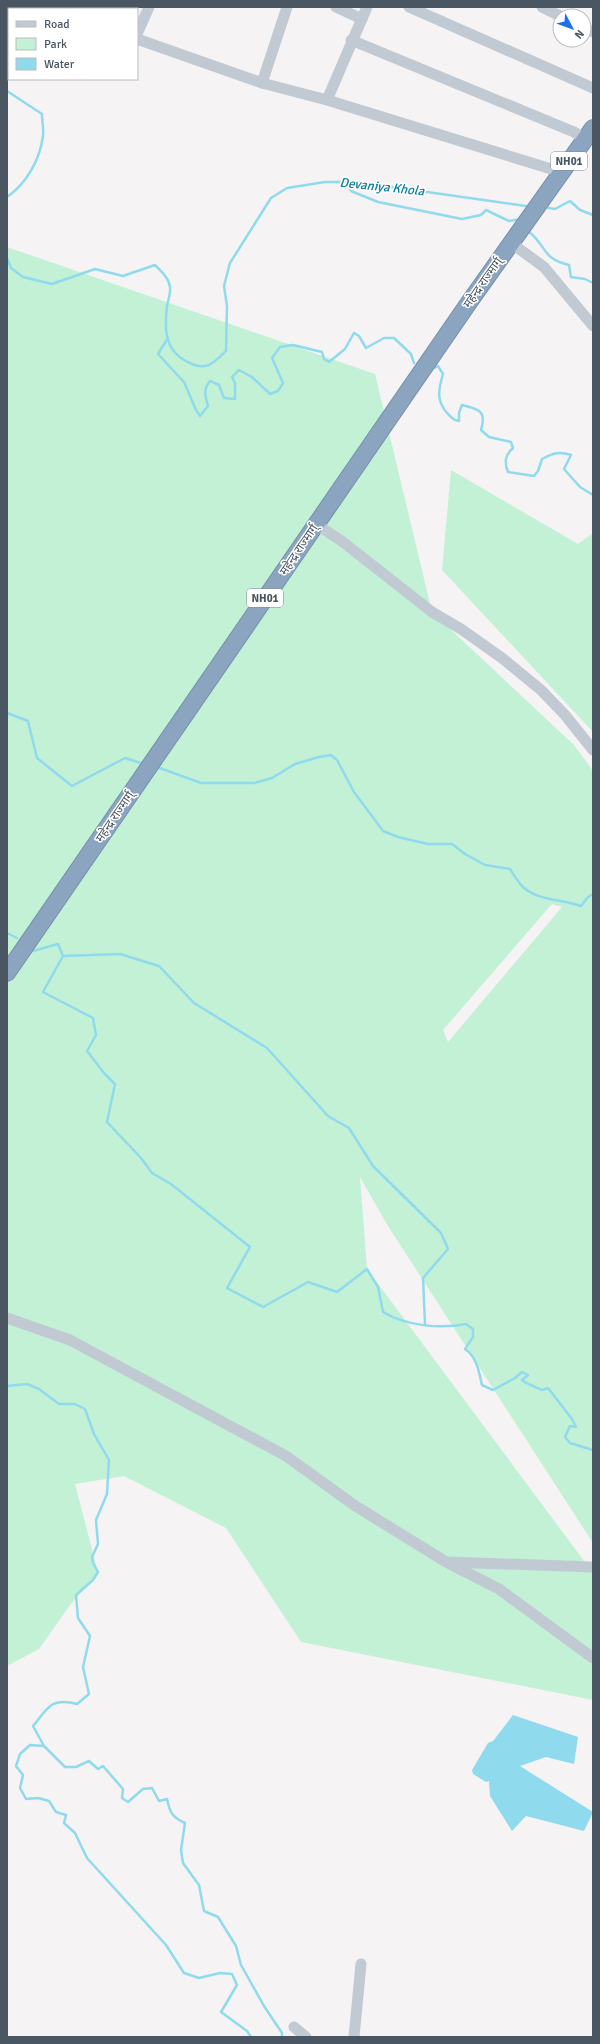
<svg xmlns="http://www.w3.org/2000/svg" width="600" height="2044" font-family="Signika,'Noto Sans Devanagari',sans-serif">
<rect width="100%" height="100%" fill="#f5f3f3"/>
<!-- green -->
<g fill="#c3f1d5" fill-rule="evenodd">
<path d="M7,247L375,374L432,612L574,745L593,771V1543L388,1226L360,1177L367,1269L593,1573V1700L301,1642L226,1528L124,1476L75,1484L98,1572L70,1605L39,1649L7,1666ZM552,904L562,907L448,1042L443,1030Z"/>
<polygon points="451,470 578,544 593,533 593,732 442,570"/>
</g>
<!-- water -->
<polygon fill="#90daee" points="513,1715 578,1737 574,1764 546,1757 520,1766 593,1812 584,1831 526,1816 512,1831 490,1796 489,1781 486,1782 473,1774 472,1770 488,1743 493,1741"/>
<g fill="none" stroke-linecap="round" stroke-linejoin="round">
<!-- stream -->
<g stroke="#90daee" stroke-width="2.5">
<path d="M7,91L42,114C42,121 44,130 43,136C40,160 26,184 7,197"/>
<polyline points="346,182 351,191 378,202 462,219 481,215 486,210 509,221 522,219"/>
<polyline points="543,207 555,209 570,201 580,210 593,215"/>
<path d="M529,229V232C547,246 542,259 569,265L571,277L585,279L593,283"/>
<path d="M7,258L11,268L23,277L52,284L95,269L123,276L155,265C161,271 169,278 170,287C171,293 168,300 167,306C164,332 165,353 192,364C208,371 215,361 226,351L227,306L224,286L230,263L271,198L287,188L325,182H357L526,206"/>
<path d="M168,338L158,354L184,382L196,410L200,416L208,406C205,396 203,389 210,381L219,385L224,398L235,399V383L232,377L239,370L252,377L270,394L278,391L283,383L272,358L280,347L293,345L322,352L324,359L329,362L345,349L354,333L359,336L366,348L384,338H394L411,354L414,363"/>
<path d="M431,369L438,366L443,374C438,391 436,402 449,415C453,419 454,420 459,421V413L462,405C479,409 487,411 481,430L489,437L511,442L513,448C505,455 504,462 508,472L534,476L538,471L542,459C553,453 559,451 571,455L564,469L580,487L593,495"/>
<polyline points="7,713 28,721 37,758 72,786 125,758 141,763"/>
<path d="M157,767L201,783H254L272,778L295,764L319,757L331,755L337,760L354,792L383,831L398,837L428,844H452L465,854L485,865L510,869C514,875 518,882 523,887C538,901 562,899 581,906L588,897L593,894"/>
<polyline points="7,933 17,938"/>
<path d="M33,951L58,944L63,956L43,992L93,1018L96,1035L87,1051L104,1073L115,1084L107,1122L141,1158L152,1173L171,1184L250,1247L227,1288L263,1307L308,1282L337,1292L367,1269L378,1287L383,1312C406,1326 440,1329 466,1324L473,1329V1337L465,1349C477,1357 479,1372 482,1385L493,1390L515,1378L522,1372L528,1375L522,1380C528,1385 534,1386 542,1390L548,1388L572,1419L576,1427L570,1426L565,1437L570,1443L593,1450"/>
<polyline points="63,956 120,954 159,966 194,1003 267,1048 328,1116 349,1128 373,1166 441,1233 448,1249 423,1278 425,1324"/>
<path d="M7,1386L27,1384L39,1389L59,1404H75L85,1409L94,1434L109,1460L107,1494L96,1520L98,1544L92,1557L93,1563L98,1572L93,1580L76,1595L78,1618L90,1636L83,1667L89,1694L77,1704C51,1697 48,1708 33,1726L44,1746L30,1745L20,1754L16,1766L23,1775L20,1788L26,1799L38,1798L49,1801L56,1812L66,1815L64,1823L75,1833L87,1858L166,1945L184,1973L199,1978L220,1973L232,1974L237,1985L221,2012L247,2031L251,2037"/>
<path d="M44,1746L65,1767H76L89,1761L98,1769L103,1766L123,1789L122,1798L128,1802L143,1789L152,1788L159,1801L167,1799C170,1813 172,1817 185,1823L181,1850L183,1863L199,1885L204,1911L218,1917L236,1946L241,1965L264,2006L282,2033V2037"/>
</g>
<defs>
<polyline id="highway" points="7,973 470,301 593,128"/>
</defs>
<!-- highway casing -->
<use href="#highway" stroke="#7690ad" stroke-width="18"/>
<!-- minor -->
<g stroke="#c1cad2" stroke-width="11">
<polyline points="70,7 71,9"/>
<polyline points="336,7 362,19"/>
<polyline points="409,7 593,88"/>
<polyline points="542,7 560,16"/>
<polyline points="584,28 593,32"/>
<polyline points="137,34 149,7"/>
<polyline points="137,39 262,83 327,100 561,172"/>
<polyline points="351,40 574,132 585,139"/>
<polyline points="262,83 287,7"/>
<polyline points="327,100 367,7"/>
<polyline points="511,243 544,267 593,326"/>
<polyline points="316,524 343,542 432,612 461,629 502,658 541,690 565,715 593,750"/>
<polyline points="7,1318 70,1340 286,1456 354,1505 446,1562 593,1567"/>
<polyline points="450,1564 499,1589 593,1658"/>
<polyline points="294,2027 306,2037"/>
<polyline points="354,2037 361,1964"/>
</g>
<!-- highway -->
<use href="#highway" stroke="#8ba5c1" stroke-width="16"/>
</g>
<g text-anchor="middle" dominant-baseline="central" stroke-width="3" stroke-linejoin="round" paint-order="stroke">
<!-- shield labels -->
<g fill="#fff" stroke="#808990" stroke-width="1">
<rect x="551" y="152" width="36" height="18" rx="3"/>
<rect x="247" y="589" width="36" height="18" rx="3"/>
</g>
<g font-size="11" font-weight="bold" fill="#4a5661">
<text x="569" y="161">NH01</text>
<text x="265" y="598">NH01</text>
</g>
<!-- street labels -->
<g font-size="12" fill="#4a5661" stroke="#fff">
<text transform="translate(483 283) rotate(-55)">महेन्द्र राज्मार्ग्</text>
<text transform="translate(299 550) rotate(-56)">महेन्द्र राज्मार्ग्</text>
<text transform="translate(115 817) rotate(-56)">महेन्द्र राज्मार्ग्</text>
</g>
<!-- water labels -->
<g font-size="13" font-style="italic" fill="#0c7c9b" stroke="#fff">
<text transform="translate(382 187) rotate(6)">Devaniya Khola</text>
</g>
</g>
<!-- border -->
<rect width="600" height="2044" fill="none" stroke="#4a5661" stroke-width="16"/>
<!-- legend -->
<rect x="8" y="8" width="130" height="72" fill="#ffffff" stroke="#b7bbc0"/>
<rect x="16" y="21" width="20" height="6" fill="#c1cad2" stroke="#b7bbc0"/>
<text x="44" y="28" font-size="12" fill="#4a5661">Road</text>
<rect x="16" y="38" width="20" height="12" fill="#c3f1d5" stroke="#b7bbc0"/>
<text x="44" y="48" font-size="12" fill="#4a5661">Park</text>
<rect x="16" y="58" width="20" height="12" fill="#90daee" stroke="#b7bbc0"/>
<text x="44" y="68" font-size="12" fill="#4a5661">Water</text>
<!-- north arrow -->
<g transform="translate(572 28) rotate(131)"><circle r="19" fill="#ffffff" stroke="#b7bbc0"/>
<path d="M0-3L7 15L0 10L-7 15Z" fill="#1a73e8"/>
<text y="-6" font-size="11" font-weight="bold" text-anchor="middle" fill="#4a5661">N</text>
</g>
</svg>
